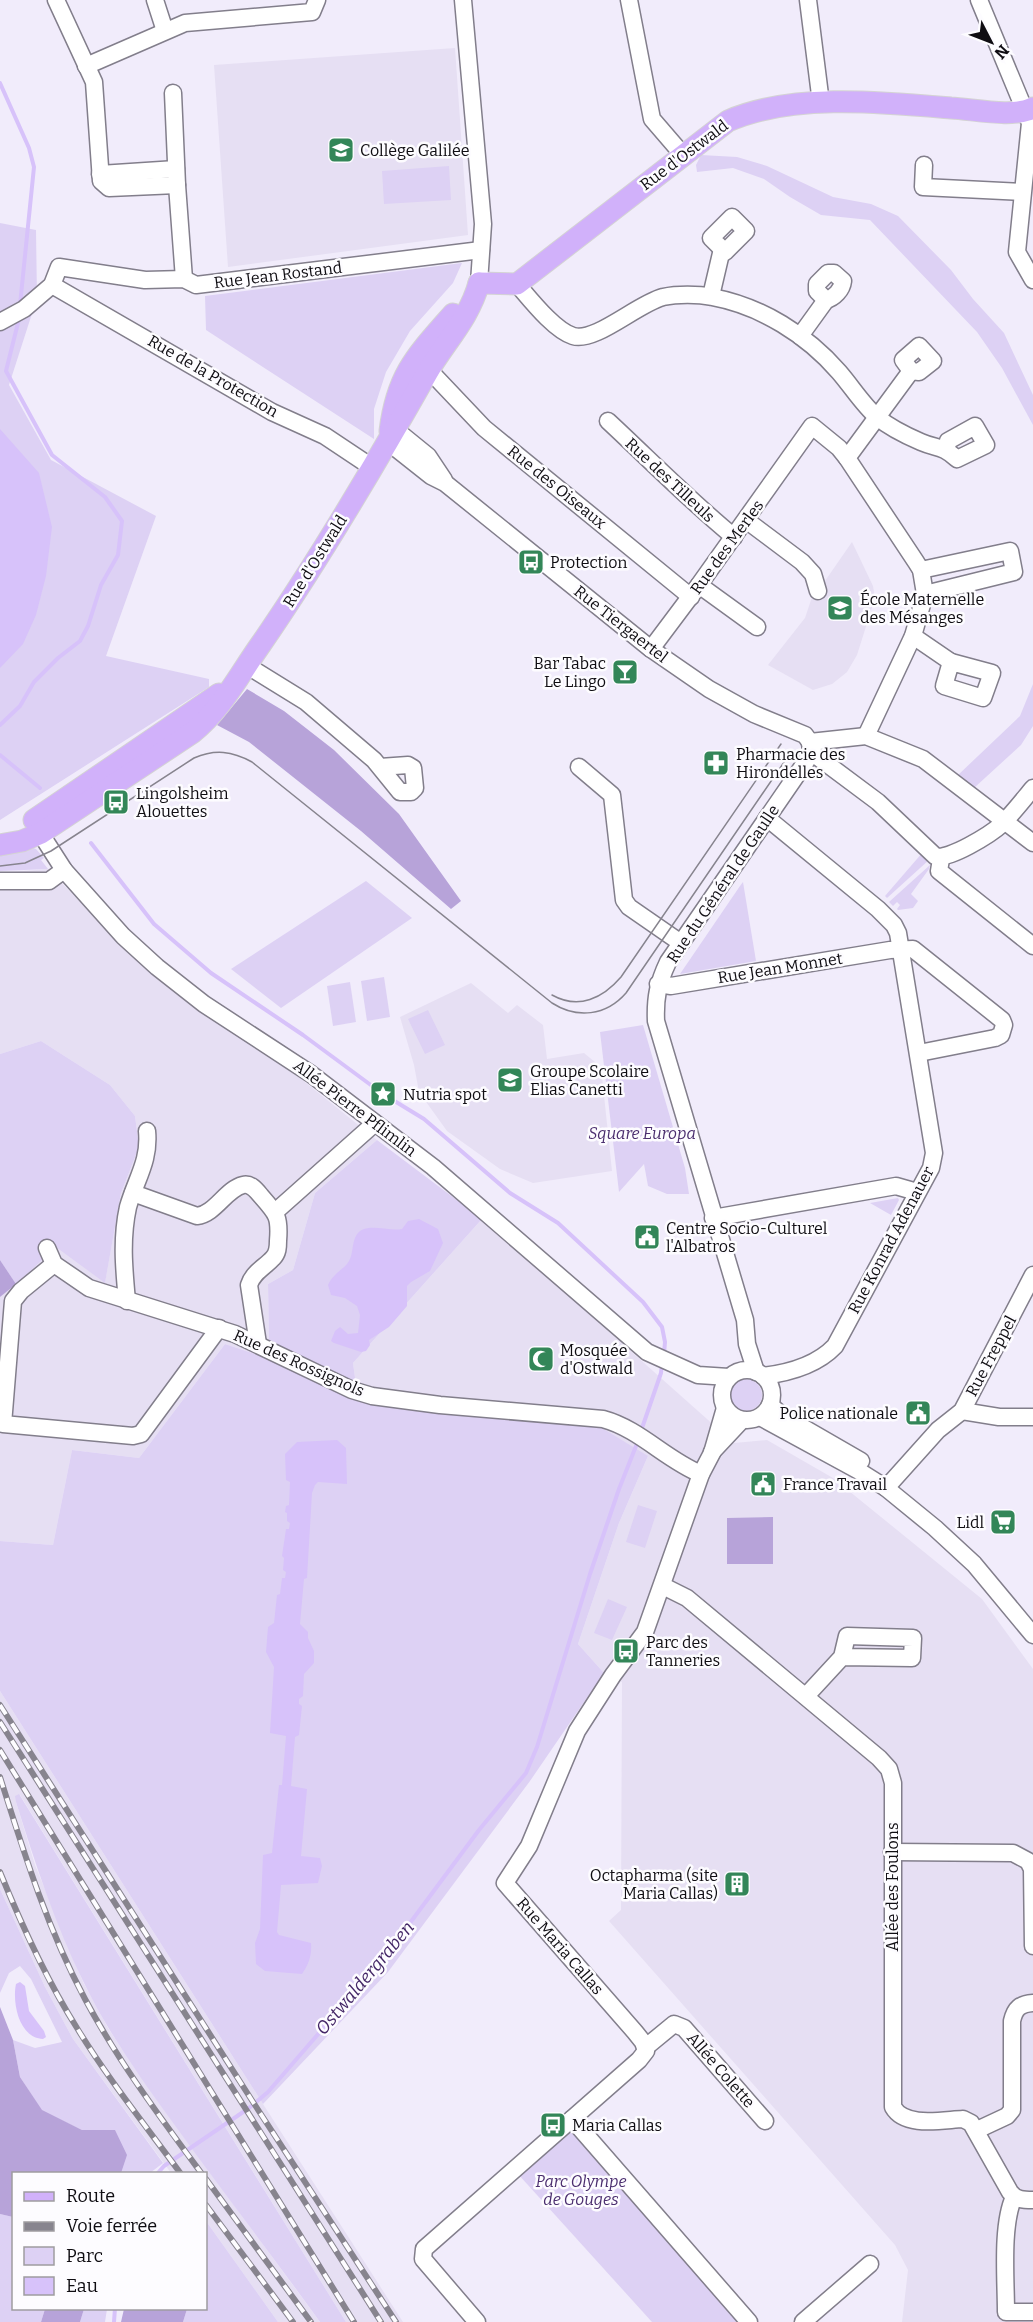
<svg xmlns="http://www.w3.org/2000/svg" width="1033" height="2322" font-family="Bitter,serif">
<rect width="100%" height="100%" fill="#f1ecfb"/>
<!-- built -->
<g fill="#e6dff3">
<polygon points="455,48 468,235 228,267 214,65"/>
<polygon points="852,542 873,586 875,598 857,655 847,672 832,684 813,690 768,665 805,618 814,591 825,581"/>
<polygon points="48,869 128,951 275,1058 377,1140 315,1193 293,1270 268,1284 269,1340 264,1357 225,1344 139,1458 72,1450 53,1545 0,1541 0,1297 56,1246 105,1282 121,1193 139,1147 135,1116 110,1085 41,1041 0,1054 0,873"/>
<polygon points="471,983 508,1013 517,1005 543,1025 547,1059 584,1053 601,1067 612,1171 533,1183 500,1169 447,1131 419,1092 414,1065 400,1017"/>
<polygon points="482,1219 734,1443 767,1440 833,1478 982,1599 1033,1669 1033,2322 902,2322 908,2270 895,2245 609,1921 621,1910 622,1682 604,1673 578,1644 619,1523 648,1456 358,1399 353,1363"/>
<polygon points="0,1691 263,2104 403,2322 346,2322 20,1795 16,1802 35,1865 83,1982 108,2028 133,2066 186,2140 320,2322 278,2322 206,2221 206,2174 171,2173 73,2039 45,1987 0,1889"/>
</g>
<!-- green -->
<g fill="#ddd1f4">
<polygon points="701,155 737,157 767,166 833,197 871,204 898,216 951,270 973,299 1004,333 1033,395 1033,425 1002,368 977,332 870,220 821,215 790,197 764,179 733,168 697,172 696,165"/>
<polygon points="449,166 451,200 384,204 382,171"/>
<polygon points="0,223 36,230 37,298 9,385 51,460 156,516 106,656 209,679 209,687 0,820"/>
<polygon points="462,263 453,283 410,331 386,372 374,409 374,439 206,330 205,296"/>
<polygon points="1033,684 1033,726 1021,745 974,788 957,776 1020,716"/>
<polygon points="31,847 36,849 44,858 41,860 48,869 0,871 0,852"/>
<polygon points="923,852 930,859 887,898 885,896"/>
<polygon points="930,865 929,869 911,894 918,901 913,908 898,910 897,909 900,905 897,902 893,906 889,902"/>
<polygon points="366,881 412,918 281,1008 231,969"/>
<polygon points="743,882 756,961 680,974 740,886"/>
<polygon points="384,977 390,1017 367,1021 361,981"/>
<polygon points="350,982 356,1022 333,1026 327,986"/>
<polygon points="428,1010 445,1045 425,1054 408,1019"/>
<polygon points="643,1025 685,1168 689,1194 667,1194 648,1186 644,1164 619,1192 600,1032"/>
<polygon points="41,1041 110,1085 135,1116 139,1147 121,1193 105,1283 56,1247 16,1284 0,1260 0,1054"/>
<polygon points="377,1140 482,1219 353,1363 358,1399 597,1425 648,1456 619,1523 578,1644 604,1673 530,1781 388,1972 263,2104 0,1691 0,1541 53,1545 72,1450 139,1458 225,1344 264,1357 269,1340 268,1284 293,1270 315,1193"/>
<polygon points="898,1198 899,1200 891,1215 870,1203"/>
<circle cx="746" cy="1395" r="16"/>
<polygon points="638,1505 657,1511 645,1548 626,1542"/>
<polygon points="608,1599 627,1607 612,1640 594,1633"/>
<path d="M19,1794L346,2322H320C271,2254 220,2188 171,2120C139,2076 107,2031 83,1981C55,1924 35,1863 16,1802L15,1796Z"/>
<polygon points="0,1889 45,1987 73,2039 163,2163 150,2173 121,2173 114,2130 82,2130 42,2111 20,2077 13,2040 35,2048 62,2042 31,1979 20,1966 9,1973 0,1993"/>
<polygon points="576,2130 744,2322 652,2322 518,2174 566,2132"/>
<polygon points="0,2214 13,2217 14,2308 45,2309 41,2322 0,2322"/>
<polygon points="206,2221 278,2322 183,2322 187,2309 206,2308"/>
<polygon points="84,2309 107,2309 105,2322 80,2322"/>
</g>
<!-- forest -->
<g fill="#b7a3d9">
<polygon points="247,689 284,711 334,750 399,814 461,901 451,909 361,831 249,742 217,725"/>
<polygon points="0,1260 16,1284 0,1297"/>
<polygon points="773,1517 773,1564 727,1564 727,1518"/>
<polygon points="0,2007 13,2040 20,2077 42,2110 82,2130 115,2130 127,2155 121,2173 14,2174 13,2217 0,2214"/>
<polygon points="45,2309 45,2308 84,2309 80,2322 41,2322"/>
<polygon points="124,2309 124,2308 187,2309 183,2322 121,2322"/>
</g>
<!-- water -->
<g fill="#d7c2fa">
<polygon points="0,429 39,473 52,527 46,576 36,615 23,644 0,668"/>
<path d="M419,1219L438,1229L443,1243L430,1271L411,1282L407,1286V1306L389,1327L369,1340L370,1345L366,1351L361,1352L334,1343L331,1341L335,1331L340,1327L348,1334L358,1333L360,1315L357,1306L345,1298L331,1295L328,1285C334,1272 345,1269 349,1261C353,1254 352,1245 355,1238C362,1220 387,1232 402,1229L408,1221Z"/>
<path d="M337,1440L346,1448L347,1484L318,1482L315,1485L312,1493L307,1578L304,1579L300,1624L308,1632V1638L314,1651V1663L304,1674L303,1696L299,1699V1704L302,1706L299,1735L295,1737L291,1786L307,1789L301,1856L320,1858L322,1866L318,1883L281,1885L277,1932L279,1935L311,1943C312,1955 309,1964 302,1974L265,1971L256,1964L255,1943L260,1929L263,1855L272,1853L279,1785H282L286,1736L270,1733L274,1667L266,1652L268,1627L274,1623L277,1595L280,1594L282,1578H285L286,1572L283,1570L284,1558L282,1556L286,1529H289L290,1523L287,1521V1513L285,1512L286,1506L289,1505L290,1482L286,1480L285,1454L297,1442Z"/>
<path d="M20,1982L25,1986L29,2011L44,2031L46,2037L43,2039C19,2038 12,2003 16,1984Z"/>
</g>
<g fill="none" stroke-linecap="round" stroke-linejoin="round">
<!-- stream -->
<g stroke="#d7c2fa" stroke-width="4">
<polyline points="0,83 29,148 34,167 20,305"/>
<polyline points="0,725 20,706 34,682 58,658 80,641 88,626 101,585 118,555 122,521 105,497 52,455 6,371 19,319"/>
<polyline points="0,755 40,788"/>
<polyline points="91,843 154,924 211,973 303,1035 383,1094 424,1119 510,1193 558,1223 643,1302 662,1327 665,1342 664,1354"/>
<polyline points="641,1431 661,1373 662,1364"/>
<polyline points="157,2174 164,2166 249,2108 268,2092 384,1958 479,1830 526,1773 537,1747 590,1574 619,1489 638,1441"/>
<polyline points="114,2322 115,2308"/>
</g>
<defs>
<g id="minor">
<polyline points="56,0 94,82 101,181 109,188 177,185"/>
<polyline points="155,0 165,31"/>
<polyline points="463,0 483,224 479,283"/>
<polyline points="629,0 652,119 683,155"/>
<polyline points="808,0 821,103"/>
<polyline points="979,0 1030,123 1017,252 1033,280"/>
<polyline points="86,66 185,23 312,12 317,0"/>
<polyline points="173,93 177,185 184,279"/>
<polyline points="924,165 923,187 1022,192"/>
<polyline points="100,174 176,169"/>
<polygon points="732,217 746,231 725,252 711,238"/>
<path d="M828,273H834L843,281C842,290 834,298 826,300L817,291V284Z"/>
<path d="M517,284C530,299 554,330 573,336C595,343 637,304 663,297C677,294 698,294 712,297C761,306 807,335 839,372C852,387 863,405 877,417C889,427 907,436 921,442C937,449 942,445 957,459L986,445L975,426L948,441L947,449"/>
<polyline points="52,285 272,412 325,436 373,468"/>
<polyline points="711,296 722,249"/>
<polyline points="0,322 24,309 52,285 59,267 145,280 184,279 196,285 481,250"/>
<polyline points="800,336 826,300"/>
<polygon points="919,346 933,361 919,372 911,371 903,360"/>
<polyline points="429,370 484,428 691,597"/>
<path d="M608,421C650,460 690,501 734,537"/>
<polyline points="396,430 428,456 444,480"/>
<polyline points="388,442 431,476 445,483 651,649 709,689 754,714 805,735 810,742"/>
<polyline points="746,520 802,562 813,574 818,591"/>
<polyline points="921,570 1010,551 1014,572 925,594"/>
<polyline points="699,585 757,627"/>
<polyline points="913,636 951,662"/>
<polyline points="651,649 699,585 812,426 839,448 847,458"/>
<polygon points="951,662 992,673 983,698 944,686"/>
<polyline points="246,665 306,702 374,760 400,792 411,792 415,788 413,768 408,765 380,767"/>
<polyline points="866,736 913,636 925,594 921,570 916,562 847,458 911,371"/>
<polyline points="810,742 866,736 923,759 1033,843"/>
<path d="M811,752L878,802L935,856C948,861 991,834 1002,824C1013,813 1023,800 1033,788"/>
<polyline points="579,767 612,795 624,900 629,907 681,943"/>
<polyline points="37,824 46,842 64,870 123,936 157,967 204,1004 311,1074 433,1167 647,1352 698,1375 729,1377"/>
<polyline points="941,859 939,871 1033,946"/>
<polyline points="0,881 49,881 64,870"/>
<polyline points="658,984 671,986 890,950 913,949 1002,1020 1004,1025 1001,1035 995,1038 919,1053"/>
<path d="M133,1193L197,1216C215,1214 226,1189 243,1185C251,1183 256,1190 261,1196C277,1214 280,1217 278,1241C278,1247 278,1253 273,1258C265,1267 253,1272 249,1285L258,1344"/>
<polyline points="275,1212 375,1123"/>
<polyline points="713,1218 896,1186 917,1192"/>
<path d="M47,1248L54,1264L89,1288L235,1334L352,1390L372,1396L440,1405L603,1419C640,1429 666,1460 701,1474"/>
<polyline points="54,1264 21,1291 13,1301 3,1424 133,1436 141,1434 219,1328"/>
<path d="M127,1301C124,1269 121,1239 128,1207C136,1179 150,1161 147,1131"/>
<circle cx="747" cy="1395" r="25"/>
<path d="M756,1372L747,1344L745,1320L656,1021C655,998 658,983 668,962L807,760L811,752L810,742"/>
<path d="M763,1376C788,1373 817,1365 835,1346L931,1168L934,1153L898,933L894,925L878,909L767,818"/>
<polyline points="770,1405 783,1416 861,1461"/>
<polyline points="962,1411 999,1417 1033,1417"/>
<polyline points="760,1417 859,1471 886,1488 935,1528 974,1564 1033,1635"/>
<polyline points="712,1452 742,1420"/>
<polyline points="886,1488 938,1430 962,1411 1033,1275"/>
<path d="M663,1586L687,1598L879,1758L889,1769L893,1783V2107C905,2128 942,2120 963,2119L971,2123L1010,2192C1016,2200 1023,2200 1033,2200"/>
<polyline points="806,1696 842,1657 847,1636 913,1638 912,1658 842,1657"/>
<polyline points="892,1852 1013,1853 1028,1861 1032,1869 1033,1946"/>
<polyline points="646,2047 674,2024 684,2028 765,2121"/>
<polyline points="572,2119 749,2322"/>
<path d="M977,2130L1007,2116L1012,2110V2021C1015,2008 1020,2004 1033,2003"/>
<path d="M1014,2197C1001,2225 1006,2280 1006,2312H1033"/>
<polyline points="477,2322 423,2259 424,2249 639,2060 646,2051 643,2042 635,2032 505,1883 529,1846 577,1731 613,1675 645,1632 701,1474 712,1453 725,1408"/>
<polyline points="803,2322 870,2264"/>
</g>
<g id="major">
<path d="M479,283L517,284L728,121C791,93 882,102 951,108C973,109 1013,118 1033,108"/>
<path d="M390,431C397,374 417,355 453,314"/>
<polyline points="34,820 219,694"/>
<path d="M0,845L22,841L41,833L192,733C222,709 239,675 261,644C321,557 375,465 427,373C445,342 469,319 479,283"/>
</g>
</defs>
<!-- minor casing -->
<use href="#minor" stroke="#827e8b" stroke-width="19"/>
<!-- major casing -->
<use href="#major" stroke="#d4d3d4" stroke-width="23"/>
<!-- minor -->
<use href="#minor" stroke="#fff" stroke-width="16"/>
<!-- major -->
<use href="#major" stroke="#d1b1fa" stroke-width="21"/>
<!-- tram -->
<g stroke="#87848e" stroke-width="1.5">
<path d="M0,866L25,863L51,851L194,758C215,749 232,751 252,762L552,1003C577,1019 606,1016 626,993L791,752"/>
<path d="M552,995C579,1010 603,998 621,977L781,744"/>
</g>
<defs>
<g id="rail">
<polyline points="0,1705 253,2102 396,2322"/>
<polyline points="0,1722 381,2322"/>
<polyline points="0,1750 354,2322"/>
<path d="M0,1777C24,1853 47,1928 85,1999C118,2061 160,2117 202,2174"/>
<path d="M0,1872C22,1926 46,1979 77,2028C108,2079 146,2126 181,2174"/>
<polyline points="206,2179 311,2322"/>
<polyline points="206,2205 293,2322"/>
</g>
</defs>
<!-- rail casing -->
<use href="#rail" stroke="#87848e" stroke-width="6"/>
<!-- rail -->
<use href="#rail" stroke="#fdfcff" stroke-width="4" stroke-dasharray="11" stroke-linecap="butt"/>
</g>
<!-- icons -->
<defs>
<symbol id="school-square" viewBox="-11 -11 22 22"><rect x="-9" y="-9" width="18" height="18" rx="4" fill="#338658" stroke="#fdfcff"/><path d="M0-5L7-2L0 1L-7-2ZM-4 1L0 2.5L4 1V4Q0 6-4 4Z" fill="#fff"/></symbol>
<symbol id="bus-square" viewBox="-11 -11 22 22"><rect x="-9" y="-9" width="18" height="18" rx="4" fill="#338658" stroke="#fdfcff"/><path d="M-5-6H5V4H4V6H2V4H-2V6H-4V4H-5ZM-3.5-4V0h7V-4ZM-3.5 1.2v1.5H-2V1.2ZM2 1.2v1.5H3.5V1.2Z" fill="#fff"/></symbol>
<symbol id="bar-square" viewBox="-11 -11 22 22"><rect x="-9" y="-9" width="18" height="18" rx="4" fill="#338658" stroke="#fdfcff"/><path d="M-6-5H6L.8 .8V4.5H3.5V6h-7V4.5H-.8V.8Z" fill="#fff"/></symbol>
<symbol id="pharmacy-square" viewBox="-11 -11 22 22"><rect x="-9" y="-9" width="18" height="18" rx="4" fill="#338658" stroke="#fdfcff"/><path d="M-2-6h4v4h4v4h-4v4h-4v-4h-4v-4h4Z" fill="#fff"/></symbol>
<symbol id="sight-square" viewBox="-11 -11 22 22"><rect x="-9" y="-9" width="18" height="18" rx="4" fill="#338658" stroke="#fdfcff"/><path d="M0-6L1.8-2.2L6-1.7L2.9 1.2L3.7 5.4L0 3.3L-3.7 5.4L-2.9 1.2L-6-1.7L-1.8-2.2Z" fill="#fff"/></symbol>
<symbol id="civic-square" viewBox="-11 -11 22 22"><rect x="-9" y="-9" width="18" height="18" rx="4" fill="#338658" stroke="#fdfcff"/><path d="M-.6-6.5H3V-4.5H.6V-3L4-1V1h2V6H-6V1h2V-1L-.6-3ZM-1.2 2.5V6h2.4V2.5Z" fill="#fff"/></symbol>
<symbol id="mosque-square" viewBox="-11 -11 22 22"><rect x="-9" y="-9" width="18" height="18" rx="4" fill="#338658" stroke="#fdfcff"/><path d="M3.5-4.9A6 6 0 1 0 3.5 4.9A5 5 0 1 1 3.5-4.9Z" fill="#fff"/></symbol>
<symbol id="supermarket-square" viewBox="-11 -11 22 22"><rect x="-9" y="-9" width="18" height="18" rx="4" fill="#338658" stroke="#fdfcff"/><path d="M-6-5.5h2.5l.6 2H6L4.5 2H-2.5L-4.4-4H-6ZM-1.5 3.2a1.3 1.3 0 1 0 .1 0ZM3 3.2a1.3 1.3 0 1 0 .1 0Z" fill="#fff"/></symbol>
<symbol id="building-square" viewBox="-11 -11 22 22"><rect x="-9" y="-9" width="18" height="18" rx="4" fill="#338658" stroke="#fdfcff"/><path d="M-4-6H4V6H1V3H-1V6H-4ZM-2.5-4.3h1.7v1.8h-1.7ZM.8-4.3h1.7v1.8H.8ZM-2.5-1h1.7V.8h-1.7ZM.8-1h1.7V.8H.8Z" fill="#fff"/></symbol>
</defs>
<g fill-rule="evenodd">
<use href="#school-square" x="326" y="135" width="30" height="30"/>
<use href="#bus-square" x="516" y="547" width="30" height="30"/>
<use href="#school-square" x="825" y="593" width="30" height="30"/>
<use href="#bar-square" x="610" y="657" width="30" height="30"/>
<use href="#pharmacy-square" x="701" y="748" width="30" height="30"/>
<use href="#bus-square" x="101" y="787" width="30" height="30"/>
<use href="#school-square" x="495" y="1065" width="30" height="30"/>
<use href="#sight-square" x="368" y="1079" width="30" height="30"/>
<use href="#civic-square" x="632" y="1222" width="30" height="30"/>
<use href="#mosque-square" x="526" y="1344" width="30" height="30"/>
<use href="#civic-square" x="903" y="1398" width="30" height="30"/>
<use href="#civic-square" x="748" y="1469" width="30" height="30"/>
<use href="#supermarket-square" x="988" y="1507" width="30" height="30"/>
<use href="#bus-square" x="611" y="1636" width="30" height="30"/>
<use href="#building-square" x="722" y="1869" width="30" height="30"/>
<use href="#bus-square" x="538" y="2110" width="30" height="30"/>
</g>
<g text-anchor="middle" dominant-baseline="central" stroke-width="5" stroke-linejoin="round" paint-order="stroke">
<!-- poi labels -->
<g font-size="16" fill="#0f0d12" stroke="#fdfcff" text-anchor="start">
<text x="360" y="150">Collège Galilée</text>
<text x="550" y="562">Protection</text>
<text x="860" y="599">École Maternelle<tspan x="860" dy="18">des Mésanges</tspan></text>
<text x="606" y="663" text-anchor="end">Bar Tabac<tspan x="606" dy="18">Le Lingo</tspan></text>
<text x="736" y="754">Pharmacie des<tspan x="736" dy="18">Hirondelles</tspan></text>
<text x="136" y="793">Lingolsheim<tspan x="136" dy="18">Alouettes</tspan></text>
<text x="530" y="1071">Groupe Scolaire<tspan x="530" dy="18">Elias Canetti</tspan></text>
<text x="403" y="1094">Nutria spot</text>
<text x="666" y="1228">Centre Socio-Culturel<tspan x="666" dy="18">l'Albatros</tspan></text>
<text x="560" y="1350">Mosquée<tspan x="560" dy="18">d'Ostwald</tspan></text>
<text x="898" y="1413" text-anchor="end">Police nationale</text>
<text x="783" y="1484">France Travail</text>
<text x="984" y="1522" text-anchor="end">Lidl</text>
<text x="646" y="1642">Parc des<tspan x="646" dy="18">Tanneries</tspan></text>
<text x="718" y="1875" text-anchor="end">Octapharma (site<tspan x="718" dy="18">Maria Callas)</tspan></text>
<text x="572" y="2125">Maria Callas</text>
</g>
<!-- street labels -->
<g font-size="16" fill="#0f0d12" stroke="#fdfcff">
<text transform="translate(684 155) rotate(-37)">Rue d'Ostwald</text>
<text transform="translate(278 275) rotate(-7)">Rue Jean Rostand</text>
<text transform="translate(213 376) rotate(30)">Rue de la Protection</text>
<text transform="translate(670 480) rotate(43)">Rue des Tilleuls</text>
<text transform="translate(557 487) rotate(39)">Rue des Oiseaux</text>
<text transform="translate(727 547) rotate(-54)">Rue des Merles</text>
<text transform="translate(315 561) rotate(-58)">Rue d'Ostwald</text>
<text transform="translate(621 624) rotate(38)">Rue Tiergaertel</text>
<text transform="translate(723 884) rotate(-56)">Rue du Général de Gaulle</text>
<text transform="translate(780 968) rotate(-9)">Rue Jean Monnet</text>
<text transform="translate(355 1108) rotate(37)">Allée Pierre Pflimlin</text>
<text transform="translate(891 1240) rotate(-62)">Rue Konrad Adenauer</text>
<text transform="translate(991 1356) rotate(-62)">Rue Freppel</text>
<text transform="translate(299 1363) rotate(24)">Rue des Rossignols</text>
<text transform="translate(892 1887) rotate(-90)">Allée des Foulons</text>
<text transform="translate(560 1946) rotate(49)">Rue Maria Callas</text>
<text transform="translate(721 2070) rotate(49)">Allée Colette</text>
</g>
<!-- park labels -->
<g font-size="16" font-style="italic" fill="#4b2e6f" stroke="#fdfcff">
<text x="642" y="1133">Square Europa</text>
<text x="581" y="2181">Parc Olympe<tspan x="581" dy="18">de Gouges</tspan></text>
</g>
<!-- water labels -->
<g font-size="18" font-style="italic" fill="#442767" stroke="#fdfcff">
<text transform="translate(365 1978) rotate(-50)">Ostwaldergraben</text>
</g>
</g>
<!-- legend -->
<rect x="12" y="2172" width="195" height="138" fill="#fdfcff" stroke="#9e9ca0" stroke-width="1.5"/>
<rect x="24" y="2192" width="30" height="9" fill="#d1b1fa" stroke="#9e9ca0" stroke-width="1.5"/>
<text x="66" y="2202" font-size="18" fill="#0f0d12">Route</text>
<rect x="24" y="2222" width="30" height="9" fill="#87848e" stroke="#9e9ca0" stroke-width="1.5"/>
<text x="66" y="2232" font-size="18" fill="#0f0d12">Voie ferrée</text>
<rect x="24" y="2247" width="30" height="18" fill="#ddd1f4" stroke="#9e9ca0" stroke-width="1.5"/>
<text x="66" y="2262" font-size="18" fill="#0f0d12">Parc</text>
<rect x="24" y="2277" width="30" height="18" fill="#d7c2fa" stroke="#9e9ca0" stroke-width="1.5"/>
<text x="66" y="2292" font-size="18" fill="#0f0d12">Eau</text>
<!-- north arrow -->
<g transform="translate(991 42) rotate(132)" stroke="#fdfcff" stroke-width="4.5" paint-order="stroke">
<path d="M0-4.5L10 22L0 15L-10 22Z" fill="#0f0d12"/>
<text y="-9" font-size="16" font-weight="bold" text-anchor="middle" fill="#0f0d12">N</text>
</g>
</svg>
